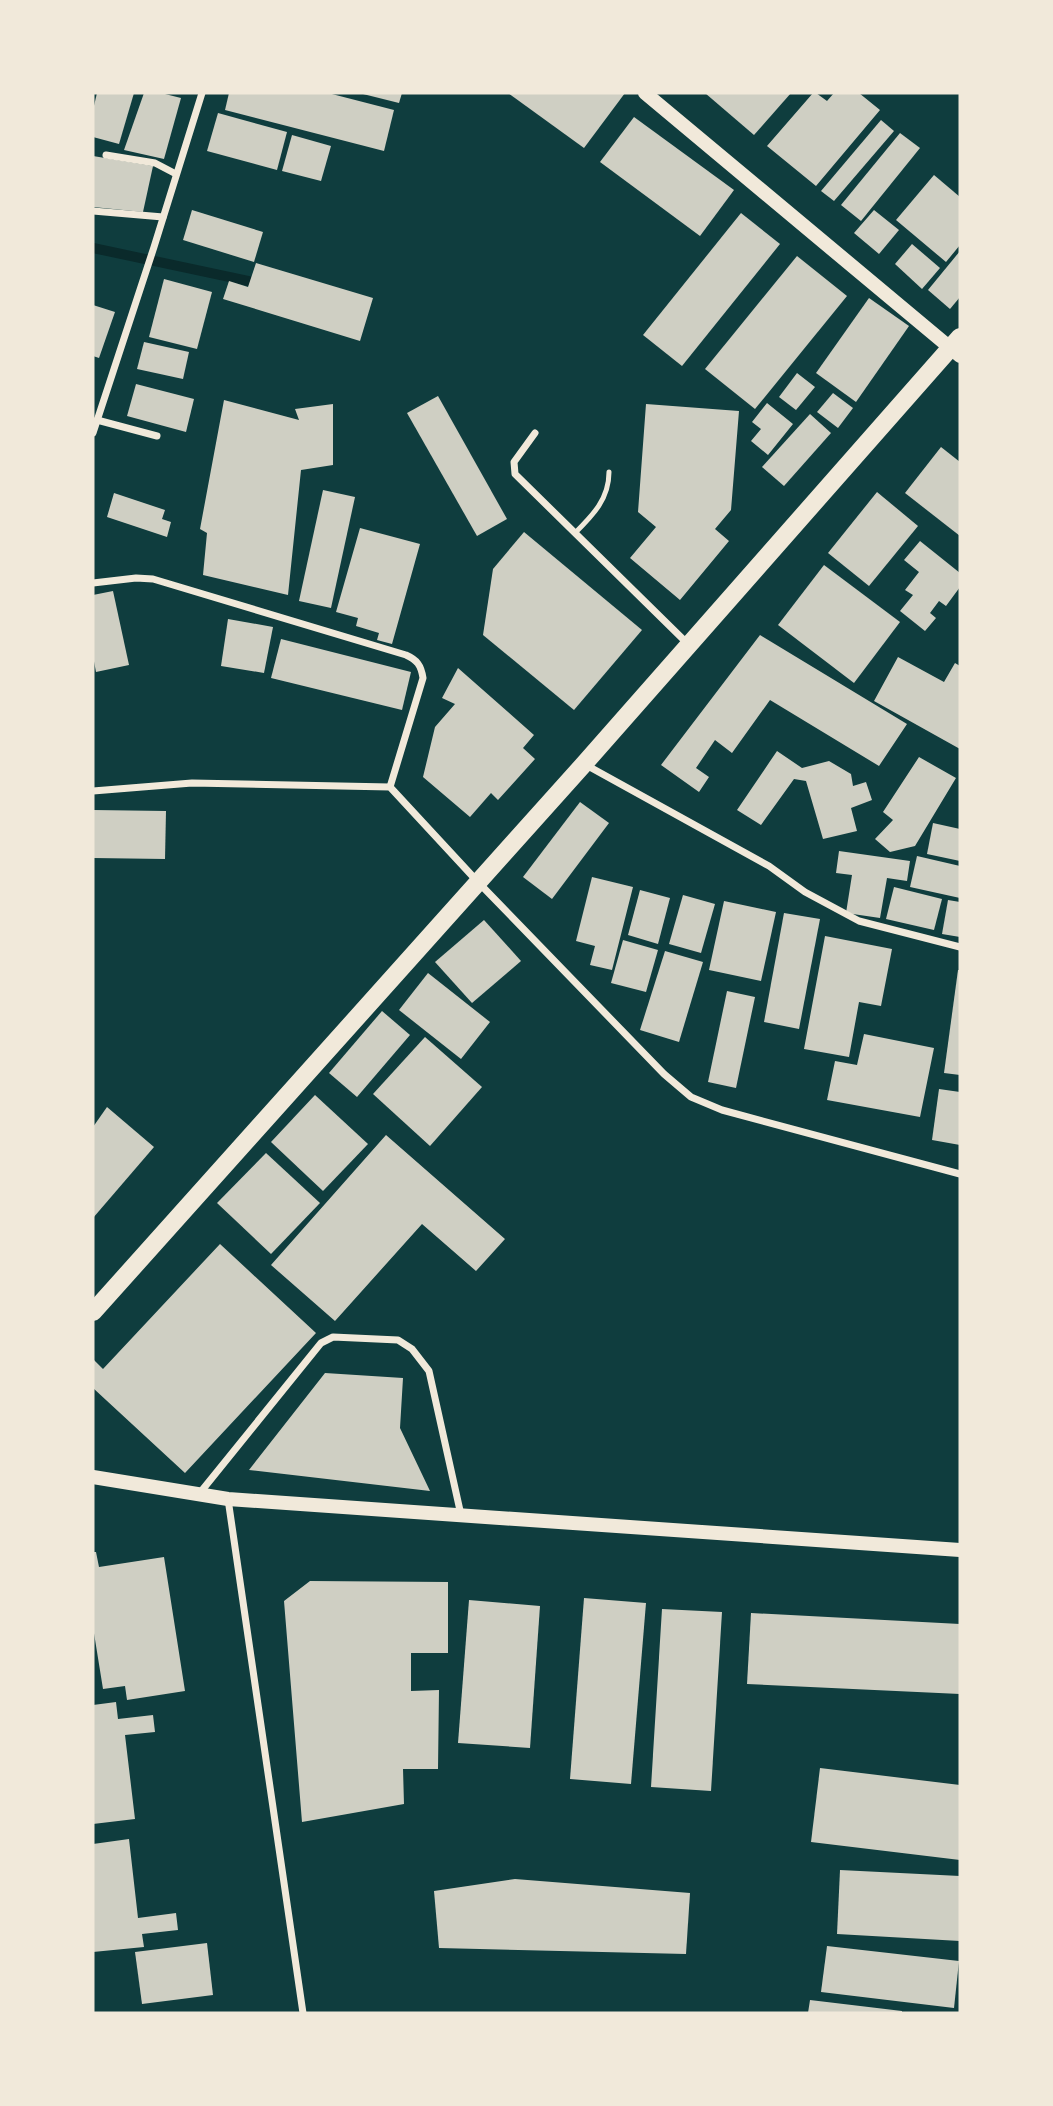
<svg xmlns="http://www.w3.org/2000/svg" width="1053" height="2106" font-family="Lato,sans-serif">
<rect width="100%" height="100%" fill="#0f3d3e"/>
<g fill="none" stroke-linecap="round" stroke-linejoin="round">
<!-- stream -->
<polyline stroke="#0a2a2b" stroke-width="10" points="93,248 263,284"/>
</g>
<!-- building -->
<g fill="#cfcfc3">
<polygon points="97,93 134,93 119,144 93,137 93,110"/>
<polygon points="144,93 161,93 181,98 164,159 124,150"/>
<polygon points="229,93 328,93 394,110 384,151 225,110"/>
<polygon points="359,93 402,93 399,103"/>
<polygon points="508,93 625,93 584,148"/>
<polygon points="705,93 791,93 754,135"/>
<polygon points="813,93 816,93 827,101 834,93 859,93 880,110 816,186 767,146"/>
<polygon points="218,113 287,132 277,170 207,151"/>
<polygon points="634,117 734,190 700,236 600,162"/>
<polygon points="881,120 894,131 834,201 821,191"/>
<polygon points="900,133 920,148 861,221 841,205"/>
<polygon points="292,135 331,146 321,181 282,171"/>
<polygon points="93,156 153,166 143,212 93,207"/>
<polygon points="934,175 960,197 960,245 946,262 896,220"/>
<polygon points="192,210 263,232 254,262 183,240"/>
<polygon points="874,210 899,230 879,254 854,233"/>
<polygon points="741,213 780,244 682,366 643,335"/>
<polygon points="912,244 940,268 922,289 895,264"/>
<polygon points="960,251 960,297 950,309 928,290"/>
<polygon points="797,256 847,296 755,409 705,369"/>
<polygon points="256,263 373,298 360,341 223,299 229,281 248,287"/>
<polygon points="164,279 212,292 197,349 149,337"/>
<polygon points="869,298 909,326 856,402 816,373"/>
<polygon points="93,305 115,312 99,358 93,356"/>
<polygon points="144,342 189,352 183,379 137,369"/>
<polygon points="797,373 815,387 796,410 779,397"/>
<polygon points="136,384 194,399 186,432 127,416"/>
<polygon points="833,393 853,408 838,428 817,412"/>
<polygon points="438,396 507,519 477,536 407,413"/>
<polygon points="224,400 299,420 295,409 333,404 333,465 301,470 288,595 203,575 207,533 200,529"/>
<polygon points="767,403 793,424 768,455 751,441 761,429 752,422"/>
<polygon points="646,404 739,411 731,510 715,529 729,541 680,600 630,558 656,527 638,512"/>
<polygon points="810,414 831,433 784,486 762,467"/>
<polygon points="941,447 960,462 960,536 905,493"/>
<polygon points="323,490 355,497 331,608 299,601"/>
<polygon points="877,492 918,526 869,586 828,553"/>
<polygon points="114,493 165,510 162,519 171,522 167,537 107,517"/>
<polygon points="360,528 420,544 392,644 377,640 379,633 356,626 358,618 336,612"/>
<polygon points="524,532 642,630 574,710 483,635 493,569"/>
<polygon points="920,541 960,573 960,587 946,606 939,601 930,613 936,618 925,631 900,611 913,595 905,590 919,572 904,560"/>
<polygon points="824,565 900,622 854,683 778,625"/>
<polygon points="113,591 129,665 96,672 93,656 93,595"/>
<polygon points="228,619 273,627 264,673 221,666"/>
<polygon points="760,635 907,724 879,766 770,700 732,753 715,740 696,768 709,777 699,792 661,765"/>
<polygon points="281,639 411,672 402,710 271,678"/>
<polygon points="898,657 944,682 955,663 960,666 960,749 874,701"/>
<polygon points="458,668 534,735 523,748 535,759 498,800 491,793 470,817 423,777 435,727 455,704 442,698"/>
<polygon points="777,751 802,768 829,761 851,774 853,786 866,782 872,800 851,808 857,831 823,839 806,781 794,779 761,825 737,810"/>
<polygon points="919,757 956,778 915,846 890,852 875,839 893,820 883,812"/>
<polygon points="580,802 609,823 552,899 523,877"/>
<polygon points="93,810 166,811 165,859 93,858"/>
<polygon points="933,823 960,829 960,861 927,854"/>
<polygon points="839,851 910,861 907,881 887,878 880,918 846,913 852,875 836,873"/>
<polygon points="917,856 960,866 960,898 910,887"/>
<polygon points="592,877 633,887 612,970 590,965 595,946 576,941"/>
<polygon points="894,887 942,899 934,930 886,919"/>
<polygon points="640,890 670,898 658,944 628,935"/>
<polygon points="683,895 715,904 701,953 669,944"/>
<polygon points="948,900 960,902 960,937 942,934"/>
<polygon points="724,901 776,912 761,981 709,970"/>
<polygon points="784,913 820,919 799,1029 764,1022"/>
<polygon points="484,920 521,961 472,1003 435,962"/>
<polygon points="825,936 892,949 881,1006 859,1002 849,1057 804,1049"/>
<polygon points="623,940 658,950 646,992 611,983"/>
<polygon points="665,951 703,962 679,1042 640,1030"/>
<polygon points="958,970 960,970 960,1075 944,1073"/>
<polygon points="428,973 490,1022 461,1059 399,1010"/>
<polygon points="727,991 755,997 736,1088 708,1082"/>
<polygon points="382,1011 410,1035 357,1097 329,1073"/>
<polygon points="864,1034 934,1048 920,1117 827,1100 835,1061 857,1065"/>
<polygon points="425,1037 482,1087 430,1146 373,1094"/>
<polygon points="939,1089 960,1092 960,1145 932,1140"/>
<polygon points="315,1095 368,1144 323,1191 271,1142"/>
<polygon points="107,1107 154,1147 93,1218 93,1127"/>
<polygon points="386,1135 505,1239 476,1271 422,1224 335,1321 271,1265"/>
<polygon points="266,1153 320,1203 271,1254 217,1203"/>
<polygon points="220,1244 316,1333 185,1473 93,1388 93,1362 94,1360 103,1369"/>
<polygon points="325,1373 403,1378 400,1428 430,1491 249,1470"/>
<polygon points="93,1552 96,1552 99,1567 164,1557 185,1691 127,1700 125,1686 103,1689 93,1627"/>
<polygon points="310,1581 448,1582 448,1653 411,1653 411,1691 439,1690 438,1769 403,1769 404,1804 302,1822 284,1601"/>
<polygon points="584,1598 646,1603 631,1784 570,1779"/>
<polygon points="469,1600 540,1606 530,1748 458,1743"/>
<polygon points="662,1609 722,1612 711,1791 651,1787"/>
<polygon points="751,1613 960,1624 960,1694 747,1684"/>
<polygon points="116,1702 118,1719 153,1715 155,1732 125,1735 135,1819 93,1824 93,1705"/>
<polygon points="820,1768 960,1785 960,1860 811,1842"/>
<polygon points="129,1839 138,1918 176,1913 178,1930 142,1934 144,1947 93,1952 93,1844"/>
<polygon points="840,1870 960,1876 960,1941 837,1934"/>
<polygon points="515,1879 690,1893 686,1954 439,1948 434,1891"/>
<polygon points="207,1943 213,1995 142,2004 135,1952"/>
<polygon points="827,1946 959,1961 954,2008 821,1992"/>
<polygon points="810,2000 902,2011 902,2013 808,2013"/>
</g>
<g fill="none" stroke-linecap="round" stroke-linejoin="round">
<!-- service -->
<path stroke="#f1e9da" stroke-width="5" d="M575,533C593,515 609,499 609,472"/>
<!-- minor -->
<g stroke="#f1e9da" stroke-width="7">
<polyline points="106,155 155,163 176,174"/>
<polyline points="93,211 163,217"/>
<polyline points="97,420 157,436"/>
<polyline points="93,433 154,247 202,93"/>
<polyline points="535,433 514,462 515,474 689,645"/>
<path d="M93,583L136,578L153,579L406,655C417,660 421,665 423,678L390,787"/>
<polyline points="586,765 769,866 805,892 859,921 960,947"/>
<polyline points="93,791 192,783 390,787 477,881 664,1074 691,1097 722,1110 960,1174"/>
<polyline points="199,1494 321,1343 333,1337 398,1340 412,1349 429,1371 461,1515"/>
<polyline points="228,1499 303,2013"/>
</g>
<!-- secondary -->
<g stroke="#f1e9da" stroke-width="14">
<polyline points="645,93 960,356"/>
<polyline points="93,1477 228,1499 960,1550"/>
</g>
<!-- primary -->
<polyline stroke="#f1e9da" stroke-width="18" points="93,1312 584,764 960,337"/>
</g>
<!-- border -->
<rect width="1053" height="2106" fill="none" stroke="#f1e9da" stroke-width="189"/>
</svg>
